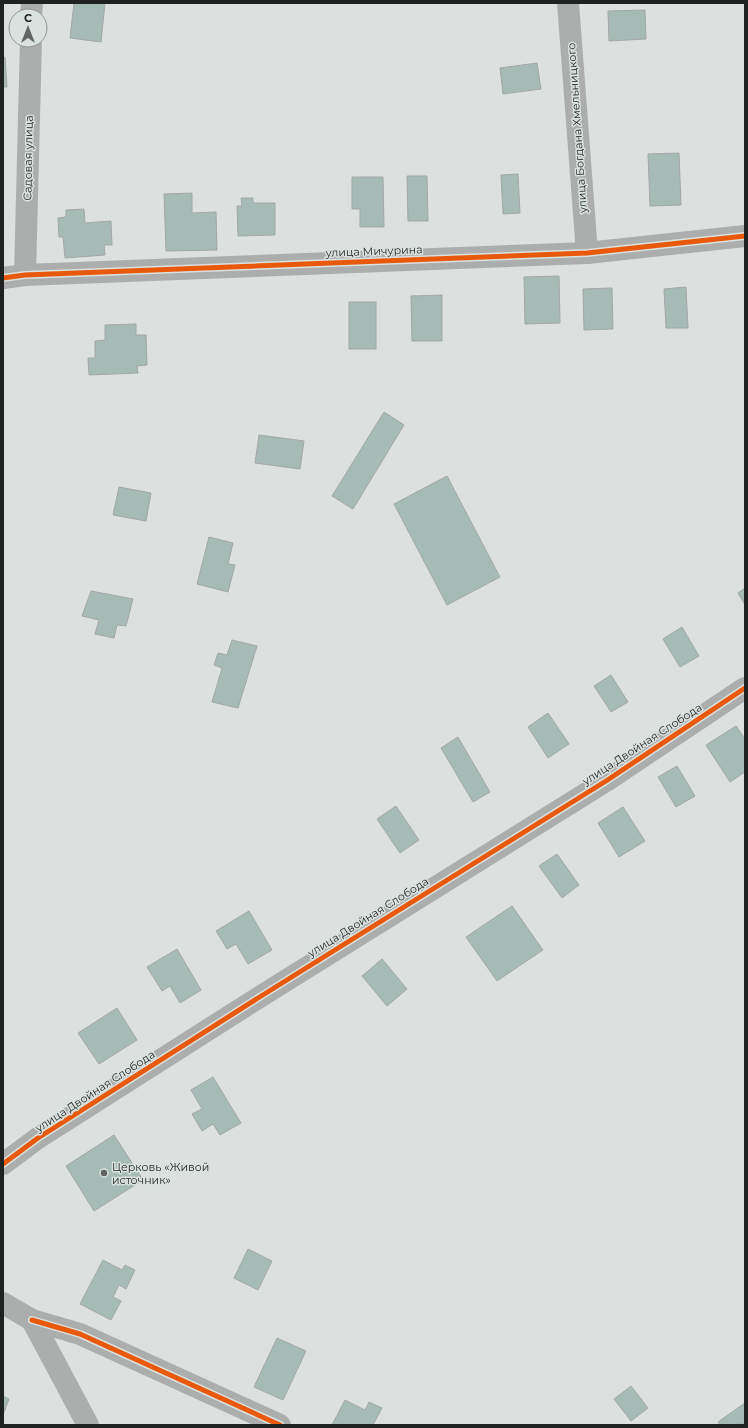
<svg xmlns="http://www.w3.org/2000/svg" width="748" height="1428" font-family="Montserrat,sans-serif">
<rect width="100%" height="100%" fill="#dce0de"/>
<!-- building -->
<g fill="#a6bbb5" stroke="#a3a7a5">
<polygon points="74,3 105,3 101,42 70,38"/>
<polygon points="645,10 646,39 609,41 608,11"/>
<polygon points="5,57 7,87 3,87 3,58"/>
<polygon points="537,63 541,89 503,94 500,68"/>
<polygon points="679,153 681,205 650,206 648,154"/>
<polygon points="518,174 520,213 503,214 501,175"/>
<polygon points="407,176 427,176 428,221 408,221"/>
<polygon points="352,177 383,177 384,227 360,227 360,209 352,209"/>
<polygon points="192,193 192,213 216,212 217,250 166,251 164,194"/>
<polygon points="241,198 253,198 253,203 275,203 275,235 238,236 237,206 242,206"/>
<polygon points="84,209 85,223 111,221 112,245 104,245 105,255 65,258 63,237 59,237 58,218 66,217 66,210"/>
<polygon points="559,276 560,323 525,324 524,277"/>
<polygon points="686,287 688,328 666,328 664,289"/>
<polygon points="612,288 613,329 584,330 583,289"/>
<polygon points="442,295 442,341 412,341 411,296"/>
<rect x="349" y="302" width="27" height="47"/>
<polygon points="136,324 136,335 146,335 147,365 137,366 138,373 89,375 88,358 95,358 95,341 105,340 105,325"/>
<polygon points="384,412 404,425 353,509 332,496"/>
<polygon points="259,435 304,441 300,469 255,463"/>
<polygon points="447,476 500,577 447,605 394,504"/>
<polygon points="119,487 151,493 146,521 113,515"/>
<polygon points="209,537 233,543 228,564 235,565 228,592 197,584"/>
<polygon points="745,588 745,605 738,593"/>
<polygon points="91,591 133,599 126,626 117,625 114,638 95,634 99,620 82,616"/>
<polygon points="682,627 699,656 680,667 663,639"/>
<polygon points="232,640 257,646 238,708 212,702 222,668 214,665 218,653 227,655"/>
<polygon points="611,675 628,702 611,712 594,686"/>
<polygon points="548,713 569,744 548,758 528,727"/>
<polygon points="736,726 745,739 745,772 730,782 706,745"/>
<polygon points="458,737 490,792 473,802 441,748"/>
<polygon points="677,766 695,796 676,807 658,777"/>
<polygon points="396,806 419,840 400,853 377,819"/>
<polygon points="623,807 645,841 619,857 598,823"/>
<polygon points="557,854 579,885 562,898 539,866"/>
<polygon points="512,906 543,950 497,981 466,937"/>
<polygon points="249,911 272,950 248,964 236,944 227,949 216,931"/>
<polygon points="177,949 201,990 180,1003 170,986 162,991 147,967"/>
<polygon points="382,959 407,989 387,1006 362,976"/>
<polygon points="117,1008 137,1040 99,1064 78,1033"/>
<polygon points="213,1077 241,1123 220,1135 213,1124 202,1131 192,1114 202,1109 191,1090"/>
<polygon points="114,1135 143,1180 94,1211 66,1166"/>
<polygon points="248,1249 272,1261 258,1290 234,1278"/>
<polygon points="103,1260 122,1270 125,1265 135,1270 126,1289 119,1285 113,1297 121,1301 111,1320 80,1304"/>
<polygon points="277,1338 306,1351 283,1400 254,1387"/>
<polygon points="631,1386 648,1408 631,1421 614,1399"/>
<polygon points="3,1396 9,1399 3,1415"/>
<polygon points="345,1400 365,1410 369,1402 382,1408 373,1425 332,1425"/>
<polygon points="745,1403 745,1424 720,1425 718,1422"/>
</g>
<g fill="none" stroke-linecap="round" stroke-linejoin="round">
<!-- minor -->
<g stroke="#acaeae" stroke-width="22">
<polyline points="568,3 587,253"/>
<polyline points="31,16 32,3"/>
<polyline points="25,275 31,40"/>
<polyline points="3,278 25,275 587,253 745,236"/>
<polyline points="3,1164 38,1138 258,998 606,781 745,688"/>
<polyline points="3,1303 32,1320 88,1425"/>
<polyline points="32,1320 80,1334 280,1425"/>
</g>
<defs>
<g id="cycleway">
<polyline points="3,278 25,275 587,253 745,236"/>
<polyline points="3,1164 38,1138 258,998 606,781 745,688"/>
<polyline points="32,1320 80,1334 280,1425"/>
</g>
</defs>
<!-- cycleway casing -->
<use href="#cycleway" stroke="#dae2df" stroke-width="8"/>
<!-- cycleway -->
<use href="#cycleway" stroke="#e8590c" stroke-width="5"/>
</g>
<!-- markers -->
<circle fill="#616463" stroke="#dae2df" stroke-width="1.5" cx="104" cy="1173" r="4"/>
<g text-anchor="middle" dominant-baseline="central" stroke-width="3" stroke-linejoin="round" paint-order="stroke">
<!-- street labels -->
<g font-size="11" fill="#1f2221" stroke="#dae2df">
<text transform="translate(577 128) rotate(-94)">улица Богдана Хмельницкого</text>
<text transform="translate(28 158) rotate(-89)">Садовая улица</text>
<text transform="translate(374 251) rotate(-2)">улица Мичурина</text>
<text transform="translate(642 744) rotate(-33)">улица Двойная Слобода</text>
<text transform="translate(368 917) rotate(-32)">улица Двойная Слобода</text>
<text transform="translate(95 1091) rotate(-33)">улица Двойная Слобода</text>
</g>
<!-- poi labels -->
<g font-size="11" fill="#1f2221" stroke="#dae2df" text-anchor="start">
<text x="112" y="1167">Церковь «Живой<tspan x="112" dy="13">источник»</tspan></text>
</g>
</g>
<!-- border -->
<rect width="748" height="1428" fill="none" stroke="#1f2221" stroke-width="8"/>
<!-- north arrow -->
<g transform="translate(28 28)"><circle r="19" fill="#dae2df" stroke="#8f9593"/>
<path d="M0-3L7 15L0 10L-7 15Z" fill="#616463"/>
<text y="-6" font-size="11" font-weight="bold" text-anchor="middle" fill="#1f2221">С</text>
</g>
</svg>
